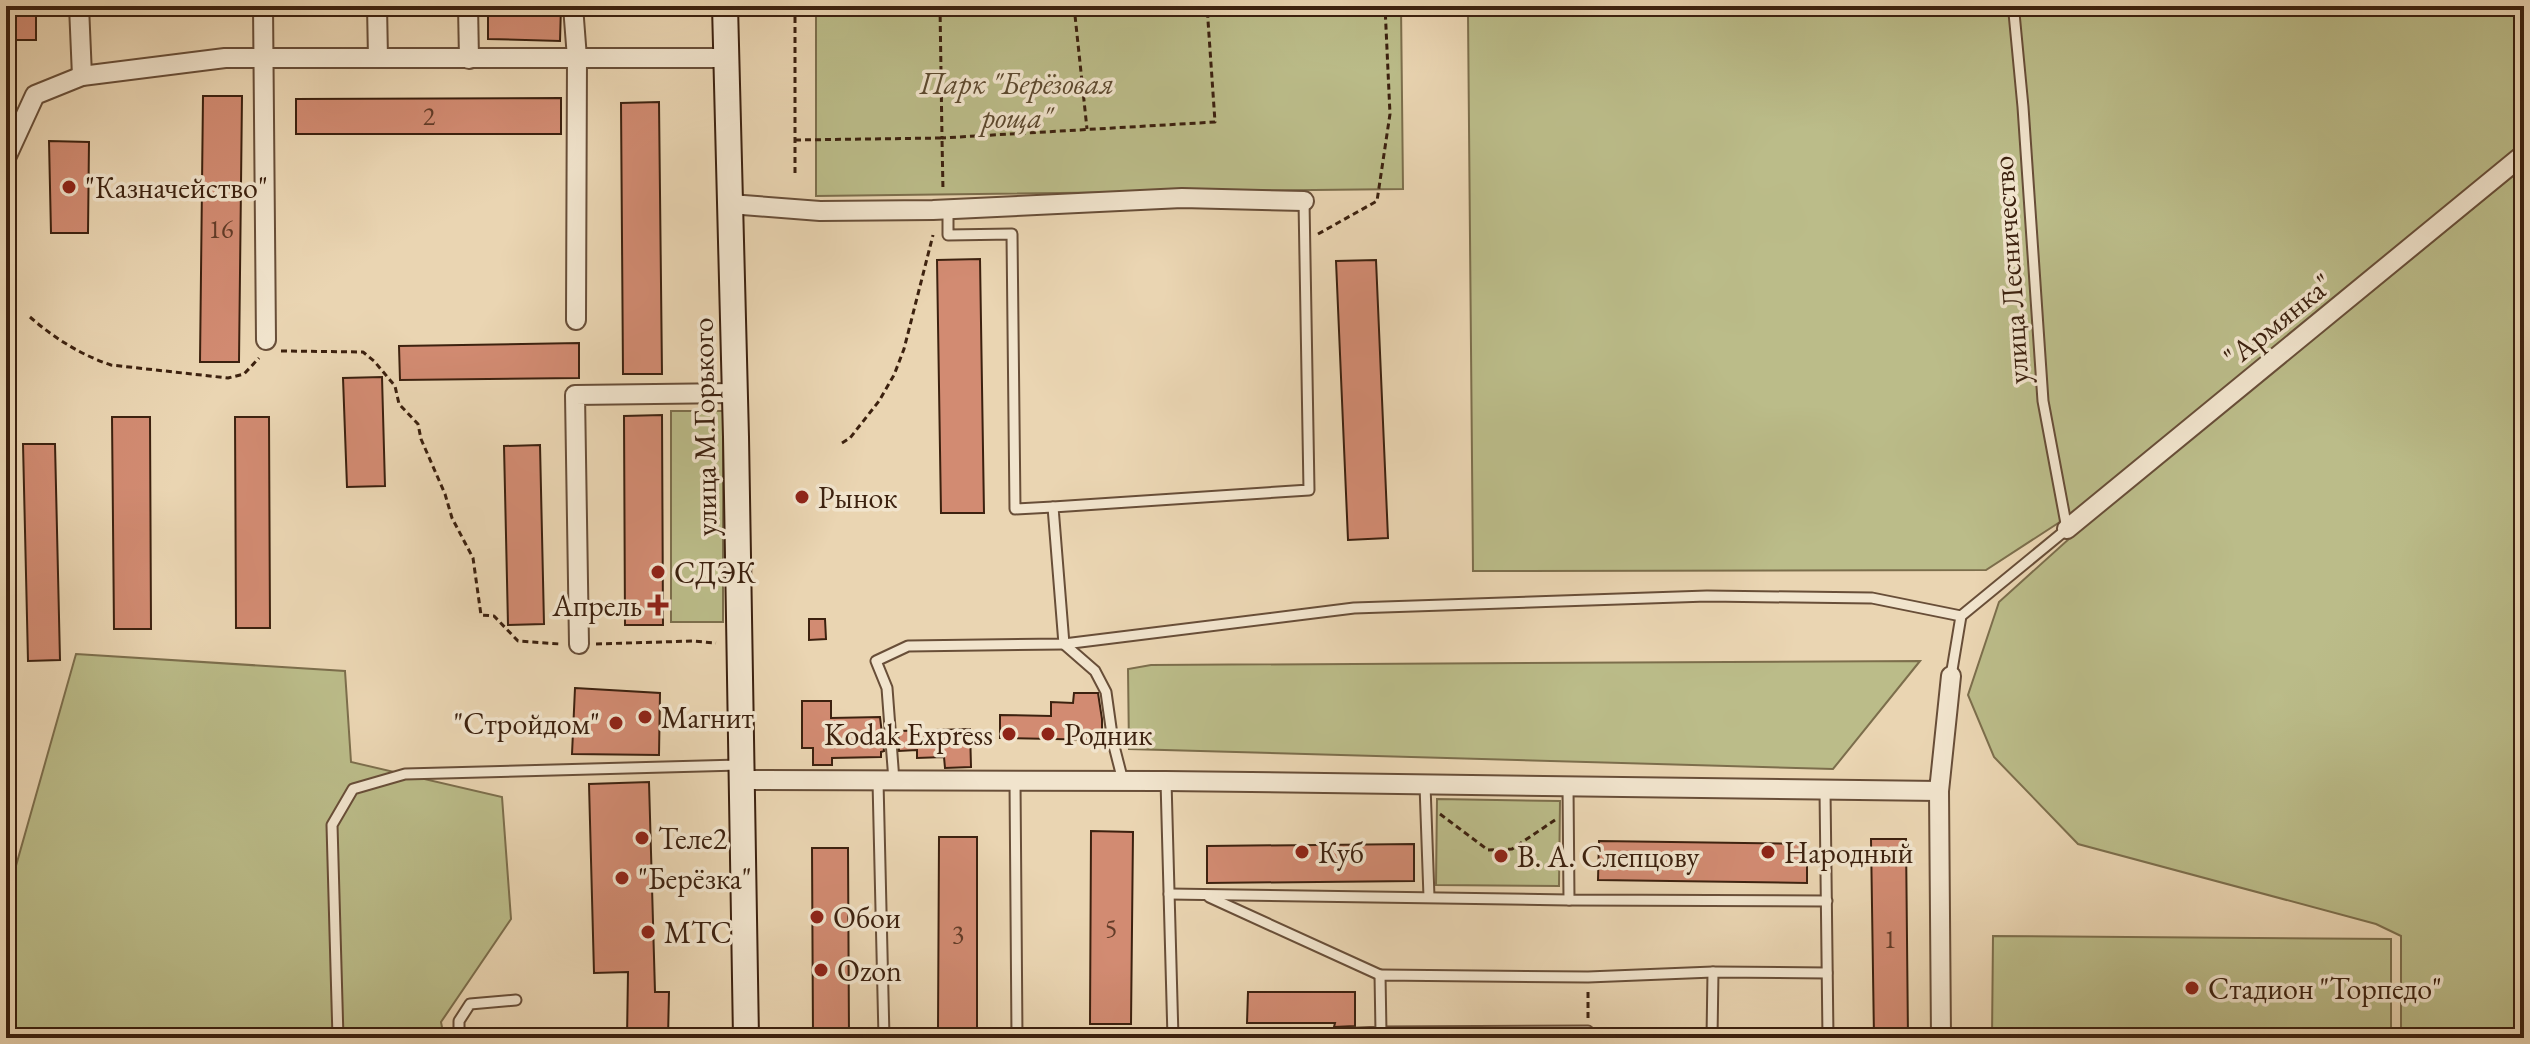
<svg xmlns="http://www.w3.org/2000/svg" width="2530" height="1044" font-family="'EB Garamond',serif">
<rect width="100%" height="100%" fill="#ead5b2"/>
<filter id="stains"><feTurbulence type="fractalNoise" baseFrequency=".0025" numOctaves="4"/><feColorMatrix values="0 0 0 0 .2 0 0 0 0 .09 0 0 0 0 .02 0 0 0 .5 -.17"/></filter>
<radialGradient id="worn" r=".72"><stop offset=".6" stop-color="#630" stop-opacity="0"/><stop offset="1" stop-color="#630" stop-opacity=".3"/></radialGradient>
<!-- green -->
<g fill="#bbbc89" stroke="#7c6e4c" stroke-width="2">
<polygon points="816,6 1401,6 1403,189 816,196"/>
<polygon points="1599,6 2524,6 2524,142 2066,518 1986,570 1473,571 1468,14"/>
<polygon points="2524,167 2524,1038 2401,1038 2401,936 2376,924 2078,844 1994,757 1968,695 1999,602 2070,538"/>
<rect x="671" y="411" width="52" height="211"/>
<polygon points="76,654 345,671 351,762 502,797 511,919 441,1022 444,1038 6,1038 6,901"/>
<polygon points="1920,661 1833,769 1129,749 1128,669 1151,665"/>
<polygon points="1437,799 1560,801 1559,886 1436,885"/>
<polygon points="1993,936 2391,939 2391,1038 1992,1038"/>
</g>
<!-- building -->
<g fill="#d28b72" stroke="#3c210f" stroke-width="2">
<polygon points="488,6 561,6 560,41 488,39"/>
<polygon points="36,11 36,40 6,40 6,12"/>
<polygon points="203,96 242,96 239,362 200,362"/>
<polygon points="561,98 561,134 296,134 296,99"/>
<polygon points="659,102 662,374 623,374 621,103"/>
<polygon points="49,141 89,142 88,233 51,233"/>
<polygon points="980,259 984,513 941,513 937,260"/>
<polygon points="1376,260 1388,538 1348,540 1336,261"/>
<polygon points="579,343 579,378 400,380 399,346"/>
<polygon points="382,377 385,486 347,487 343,378"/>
<polygon points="662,415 663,625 625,625 624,416"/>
<polygon points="112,417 150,417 151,629 114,629"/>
<polygon points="235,417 269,417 270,628 236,628"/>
<polygon points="23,444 55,444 60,660 28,661"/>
<polygon points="540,445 544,624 508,625 504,446"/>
<polygon points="809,619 825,619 826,639 809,640"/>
<polygon points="575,688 660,693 659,755 572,754"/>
<polygon points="1074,693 1098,693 1102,719 1102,740 1000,738 1000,715 1051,716 1051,702 1073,703"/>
<polygon points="802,701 831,701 831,718 880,717 884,751 881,752 881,757 832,758 832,765 813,765 813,748 802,748"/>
<polygon points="970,729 971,767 945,768 944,757 917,758 917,750 899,751 898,731"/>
<polygon points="649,782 655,992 669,992 668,1038 627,1038 628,972 594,973 589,784"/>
<polygon points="1091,831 1133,832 1131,1024 1090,1024"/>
<polygon points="939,837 977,837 977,1032 938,1031"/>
<polygon points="1871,839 1906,839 1908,1038 1874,1038"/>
<polygon points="1599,841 1807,844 1807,883 1598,880"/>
<polygon points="1414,844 1414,881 1207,883 1207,846"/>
<polygon points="812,848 848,848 849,1038 813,1038"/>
<polygon points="1248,992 1355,992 1355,1026 1334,1027 1335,1023 1247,1023"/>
</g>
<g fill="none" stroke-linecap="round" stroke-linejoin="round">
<defs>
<g id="lane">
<polyline points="948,209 948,235 1012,234 1015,509 1053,507"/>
<polyline points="1951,676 1961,616 2067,529 2043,401 2023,107 2014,13 2012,6"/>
<polyline points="878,781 884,1038"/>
<polyline points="894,781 887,688 876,661 908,646 1064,644 1354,608 1707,596 1872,598 1961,616"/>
<polyline points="1015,781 1017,1038"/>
<polyline points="1123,781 1113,742 1106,692 1095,671 1064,644 1053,507 1309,490 1304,201"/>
<polyline points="1166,781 1173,1038"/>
<polyline points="1425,785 1429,897"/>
<polyline points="1568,787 1569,900 1827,901"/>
<polyline points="1825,790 1828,1038"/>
<polyline points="1169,894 1569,900"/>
<polyline points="1209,897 1380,975"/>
<polyline points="1381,1032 1588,1031"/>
<polyline points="338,1038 332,825 353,789 405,774 739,765"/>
<polyline points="459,1038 459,1021 470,1004 516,1000"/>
<polyline points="1247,1038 1381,1032 1380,975 1588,977 1713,972"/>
<polyline points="1712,1038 1713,972 1827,973"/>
</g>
<g id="street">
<polyline points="79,6 82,76"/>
<polyline points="263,6 266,340"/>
<polyline points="377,6 378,58"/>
<polyline points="468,6 469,59"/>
<polyline points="573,6 577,58 576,320"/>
<polyline points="6,158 35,95 82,76 225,58 726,58"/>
<polyline points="730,204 820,211 933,210 1182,198 1304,201"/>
<polyline points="2067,529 2524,154"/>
<polyline points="579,644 575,395 735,393"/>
<polyline points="742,780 1166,781 1939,791 1951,676"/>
<polyline points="1939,791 1941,1038"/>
</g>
<polyline id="secondary" points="725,6 736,437 746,1038"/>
</defs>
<!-- lane casing -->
<use href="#lane" stroke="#684e38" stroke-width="13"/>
<!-- street casing -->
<use href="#street" stroke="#684e38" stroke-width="22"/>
<!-- secondary casing -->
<use href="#secondary" stroke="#3c210f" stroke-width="28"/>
<!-- path -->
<g stroke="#3c210f" stroke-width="3" stroke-dasharray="6 4" stroke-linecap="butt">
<polyline points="940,6 942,138 1215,122 1207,6"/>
<polyline points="1074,6 1087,129"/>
<polyline points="795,140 942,138 943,191"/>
<polyline points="795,173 795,6"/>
<polyline points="1318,234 1377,201 1390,114 1385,6"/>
<path d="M30,317C54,338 81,355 111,365L228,378L244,374L259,358"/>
<polyline points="281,351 363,352 374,361 395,386 399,404 418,424 421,439 445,494 452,518 473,558 481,615 494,616 518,641 560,644"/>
<polyline points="842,443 850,438 879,401 894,375 904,349 933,235"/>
<polyline points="596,644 692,641 716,643"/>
<polyline points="1440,814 1488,850 1512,849 1555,820"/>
<polyline points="1588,1018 1588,990"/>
</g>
<!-- lane -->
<use href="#lane" stroke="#f1e4cd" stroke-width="9"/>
<!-- street -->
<use href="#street" stroke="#f1e4cd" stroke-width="18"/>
<!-- secondary -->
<use href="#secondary" stroke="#f1e4cd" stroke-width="24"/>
</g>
<!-- markers -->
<g fill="#8f2418" stroke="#f1e4cd" stroke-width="3">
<circle cx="69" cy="187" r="8"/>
<circle cx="802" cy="497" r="8"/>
<circle cx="658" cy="572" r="8"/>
<path d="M654 593h8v8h8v8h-8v8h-8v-8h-8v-8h8z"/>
<circle cx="645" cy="717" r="8"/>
<circle cx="616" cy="723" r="8"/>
<circle cx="1009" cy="734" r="8"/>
<circle cx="1048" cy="734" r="8"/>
<circle cx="642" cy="838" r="8"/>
<circle cx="1302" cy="852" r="8"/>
<circle cx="1768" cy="852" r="8"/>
<circle cx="1501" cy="856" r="8"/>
<circle cx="622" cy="878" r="8"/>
<circle cx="817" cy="917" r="8"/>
<circle cx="648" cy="932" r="8"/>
<circle cx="821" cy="970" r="8"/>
<circle cx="2192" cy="988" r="8"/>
</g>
<g text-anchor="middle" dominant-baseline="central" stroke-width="7" stroke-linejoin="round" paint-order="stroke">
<!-- number labels -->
<g font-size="26" fill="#623c28">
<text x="429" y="116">2</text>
<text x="221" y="229">16</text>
<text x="1111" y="928">5</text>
<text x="958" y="934">3</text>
<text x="1890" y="939">1</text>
</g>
<!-- park labels -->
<g font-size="30" font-style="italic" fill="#5c482e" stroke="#f1e4cd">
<text x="1017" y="83">Парк "Берёзовая<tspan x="1017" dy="34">роща"</tspan></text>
</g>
<!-- poi labels -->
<g font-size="30" fill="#3c210f" stroke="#f1e4cd" text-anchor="start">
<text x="85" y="187">"Казначейство"</text>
<text x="818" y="497">Рынок</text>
<text x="674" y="572">СДЭК</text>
<text x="642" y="605" text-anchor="end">Апрель</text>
<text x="661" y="717">Магнит</text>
<text x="600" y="723" text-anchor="end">"Стройдом"</text>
<text x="993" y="734" text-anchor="end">Kodak Express</text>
<text x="1064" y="734">Родник</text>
<text x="658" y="838">Теле2</text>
<text x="1318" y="852">Куб</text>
<text x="1784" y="852">Народный</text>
<text x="1517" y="856">В. А. Слепцову</text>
<text x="638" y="878">"Берёзка"</text>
<text x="833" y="917">Обои</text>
<text x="664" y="932">МТС</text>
<text x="837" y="970">Ozon</text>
<text x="2208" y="988">Стадион "Торпедо"</text>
</g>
<!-- street labels -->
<g font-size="30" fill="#3c210f" stroke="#f1e4cd">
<text transform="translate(2010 270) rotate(-94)">улица Лесничество</text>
<text transform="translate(2278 320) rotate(-39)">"Армянка"</text>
<text transform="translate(704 427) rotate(-91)">улица М.Горького</text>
</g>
</g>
<!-- margin -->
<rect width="2530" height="1044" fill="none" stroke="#ead5b2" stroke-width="32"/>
<rect x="8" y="8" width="2514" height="1028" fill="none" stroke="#3c210f" stroke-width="4"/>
<rect x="16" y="16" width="2498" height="1012" fill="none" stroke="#3c210f" stroke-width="2"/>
<rect width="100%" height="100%" filter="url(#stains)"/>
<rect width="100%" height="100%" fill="url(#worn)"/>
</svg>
